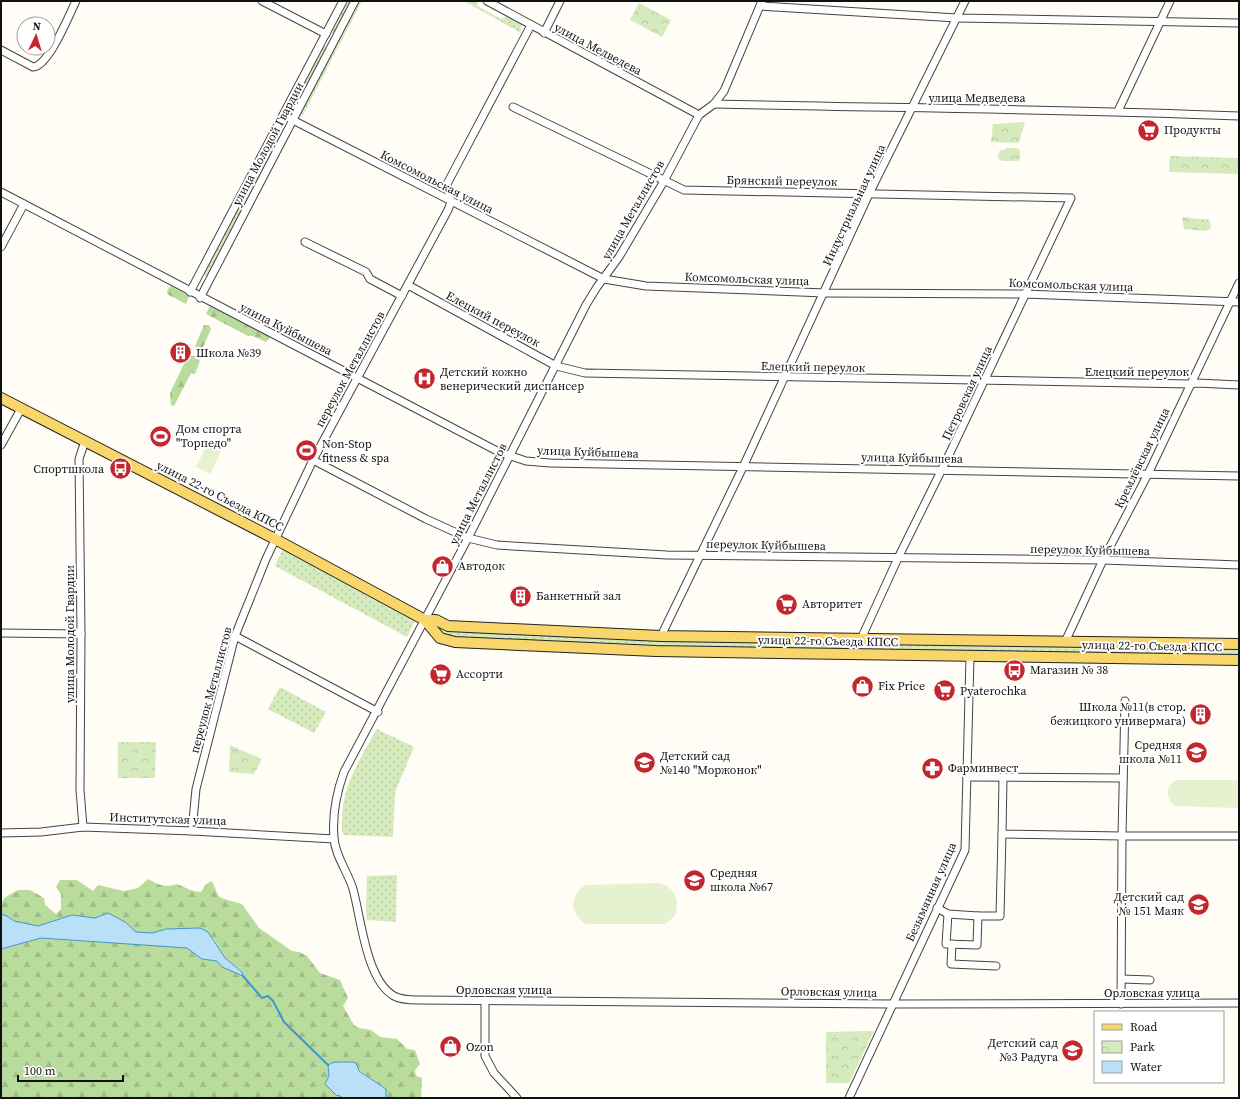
<svg xmlns="http://www.w3.org/2000/svg" width="1240" height="1099" font-family="'Source Serif 4',serif">
<defs>
<pattern id="grass-dots" width="8" height="8" patternUnits="userSpaceOnUse"><rect width="8" height="8" fill="#d5ebbd"/><path d="M2 2h.1M6 6h.1" fill="none" stroke="#b6c8a1" stroke-width="1.8" stroke-linecap="round"/></pattern>
<pattern id="forest-firs" width="22" height="20" patternUnits="userSpaceOnUse"><rect width="22" height="20" fill="#b9dc9c"/><path d="M5 1l3.5 6h-7zM16 11l3.5 6h-7z" fill="#9ebc85"/></pattern>
<pattern id="park-crowns" width="20" height="18" patternUnits="userSpaceOnUse"><rect width="20" height="18" fill="#d5ebbd"/><path d="M2 6a3 3 0 1 1 6 0M12 15a3 3 0 1 1 6 0" fill="none" stroke="#b6c8a1"/></pattern>
</defs>
<rect width="100%" height="100%" fill="#fffdf5"/>
<!-- grass -->
<g fill="url(#grass-dots)">
<polygon points="346,1 353,1 336,32 332,34 331,31"/>
<polygon points="357,1 362,1 302,117 300,113"/>
<polygon points="464,1 478,1 477,6 501,19 508,17 521,24 521,33"/>
<polygon points="322,46 325,46 327,49 305,92 301,92 300,89"/>
<polygon points="275,136 279,136 280,139 246,203 243,204 241,200"/>
<polygon points="238,208 242,208 243,211 209,275 205,276 203,272"/>
<polygon points="285,544 417,616 407,637 275,566"/>
<polygon points="431,624 845,642 848,647 846,650 654,647 453,638 431,626"/>
<polygon points="866,643 1239,647 1239,655 867,650 865,647"/>
<polygon points="280,687 326,712 314,733 268,709"/>
<path d="M377,729L414,747L395,792L393,837L344,835C341,831 342,826 342,820C342,786 360,759 377,729Z"/>
<polygon points="397,875 396,922 367,920 366,911 367,876"/>
</g>
<!-- forest -->
<g fill="url(#forest-firs)">
<polygon points="171,286 189,296 186,304 167,294 168,289"/>
<polygon points="210,306 266,334 270,338 266,342 253,336 248,336 206,314"/>
<polygon points="204,325 209,325 211,329 201,352 197,351 195,346"/>
<polygon points="188,356 195,356 200,361 195,374 191,373 174,406 171,405 170,393"/>
<path d="M148,879C159,885 165,888 177,884L193,891L201,892L206,884L212,881L218,895L221,898L242,904L259,928L292,951L299,952L307,956L320,973L340,980L348,998L343,1006L354,1025L359,1028L371,1030L380,1037L397,1039L407,1049L415,1050L420,1064L415,1070L416,1076L422,1078L421,1098H386V1089L359,1070L328,1071L329,1076L325,1084L337,1096L338,1095L343,1098H1V949L41,938L165,946L187,948L202,959L217,961L222,967L242,971L225,958L213,938L200,928L166,929L152,933L136,932L125,922L108,913L95,918L72,915L38,926L14,921L7,916L1,914V905L4,898L18,890H30L44,898L45,905L56,914L61,909V894L56,887L60,880H77L93,891L98,885L124,891L138,888Z"/>
</g>
<!-- park -->
<g fill="url(#park-crowns)">
<polygon points="639,3 671,20 662,37 630,20"/>
<polygon points="1025,122 1019,143 991,142 993,124"/>
<polygon points="1009,148 1017,148 1020,150 1020,159 1018,161 1002,161 998,158 999,151"/>
<polygon points="1170,156 1238,158 1238,174 1169,172"/>
<polygon points="1182,217 1209,220 1211,225 1210,229 1205,231 1184,229"/>
<polygon points="118,742 156,742 155,778 118,778"/>
<polygon points="230,745 262,759 254,774 229,772"/>
<polygon points="874,1031 849,1083 826,1083 826,1032"/>
</g>
<!-- pitch -->
<g fill="#e6f2cf">
<polygon points="207,445 221,452 210,474 196,467"/>
<path d="M1176,780H1239V808L1174,806C1166,798 1165,787 1176,780Z"/>
<path d="M659,883C676,887 680,901 675,916L665,924H586C569,915 569,894 586,885Z"/>
</g>
<!-- water -->
<g fill="#b9e0f7" stroke="#3f96cf">
<polygon points="108,913 125,922 136,932 152,933 166,929 200,928 208,932 225,958 242,972 243,976 222,967 217,961 202,959 187,948 41,938 1,949 1,914 7,916 14,921 38,926 72,915 95,918"/>
<polygon points="334,1062 354,1062 357,1065 359,1071 386,1089 386,1098 343,1098 338,1095 337,1096 325,1084 329,1076 328,1065"/>
</g>
<g fill="none" stroke-linecap="round" stroke-linejoin="round">
<!-- stream -->
<polyline stroke="#3f96cf" stroke-width="2" points="243,976 262,998 268,996 273,1001 284,1022 328,1065"/>
<defs>
<g id="minor">
<polyline points="262,1 326,34"/>
<polyline points="487,1 699,115"/>
<path d="M762,1L724,91L714,104L699,115L664,181L619,257L597,287L586,305L468,538L344,772C336,794 332,815 334,838C335,856 348,872 353,889C361,918 366,980 394,996C401,1000 410,1000 418,1000L892,1004L1239,1003"/>
<polyline points="760,6 957,18 1239,23"/>
<polyline points="544,33 560,1"/>
<path d="M1,50L33,67C49,66 69,15 76,1"/>
<path d="M714,104C889,108 1064,109 1239,116"/>
<polyline points="513,107 684,190 1071,198 947,459 898,558 861,639"/>
<polyline points="1118,111 1170,1"/>
<polyline points="283,115 604,279 646,286 825,293 1024,294 1239,302"/>
<polyline points="1,192 499,452 526,461 550,463 1239,476"/>
<polyline points="305,242 366,272 370,279 402,296"/>
<polyline points="1,247 24,204"/>
<polyline points="408,285 556,366 585,373 1190,384 1197,383 1239,385"/>
<polyline points="190,292 343,1"/>
<polyline points="200,298 355,1"/>
<polyline points="1,445 21,409"/>
<polyline points="313,460 426,519 468,538 497,545 667,555 1103,560 1239,565"/>
<polyline points="1,633 81,634"/>
<polyline points="235,636 378,712"/>
<polyline points="661,636 743,467 869,194 965,1"/>
<polyline points="1065,642 1103,560 1148,474 1239,283"/>
<polyline points="1125,701 1122,836 1239,836"/>
<polyline points="967,777 1123,778"/>
<polyline points="1003,778 1002,834 1122,836 1121,1004"/>
<polyline points="83,827 80,790 81,634 79,459 85,441"/>
<polyline points="192,831 196,789 235,636 266,559 313,460 448,210 451,202 447,184 531,25"/>
<polyline points="1,833 41,832 83,827 192,831 334,839"/>
<polyline points="937,908 948,914 978,916"/>
<polyline points="948,914 946,944 977,945 978,916 1000,916 1002,834"/>
<polyline points="952,944 951,964 996,966"/>
<polyline points="1122,979 1150,980"/>
<polyline points="485,1000 485,1056 494,1073 517,1098"/>
<polyline points="849,1098 965,850 970,657"/>
</g>
<g id="primary">
<polyline points="1,398 275,539 425,620 440,638 455,642 656,651 1239,660"/>
<polyline points="425,620 436,620 448,626 661,636 1239,644"/>
</g>
</defs>
<!-- minor casing -->
<use href="#minor" stroke="#444" stroke-width="9"/>
<!-- primary casing -->
<use href="#primary" stroke="#222" stroke-width="12"/>
<!-- minor -->
<use href="#minor" stroke="#fff" stroke-width="7"/>
<!-- primary -->
<use href="#primary" stroke="#f9d66b" stroke-width="10"/>
</g>
<!-- icons -->
<defs>
<symbol id="supermarket-disc" viewBox="-11 -11 22 22"><circle r="9.5" fill="#c4262e" stroke="#fff"/><path d="M-6-5.5h2.5l.6 2H6L4.5 2H-2.5L-4.4-4H-6ZM-1.5 3.2a1.3 1.3 0 1 0 .1 0ZM3 3.2a1.3 1.3 0 1 0 .1 0Z" fill="#fff"/></symbol>
<symbol id="building-disc" viewBox="-11 -11 22 22"><circle r="9.5" fill="#c4262e" stroke="#fff"/><path d="M-4-6H4V6H1V3H-1V6H-4ZM-2.5-4.3h1.7v1.8h-1.7ZM.8-4.3h1.7v1.8H.8ZM-2.5-1h1.7V.8h-1.7ZM.8-1h1.7V.8H.8Z" fill="#fff"/></symbol>
<symbol id="hospital-disc" viewBox="-11 -11 22 22"><circle r="9.5" fill="#c4262e" stroke="#fff"/><path d="M-5-5h3v3.5h4V-5h3V5h-3V1.5h-4V5h-3Z" fill="#fff"/></symbol>
<symbol id="stadium-disc" viewBox="-11 -11 22 22"><circle r="9.5" fill="#c4262e" stroke="#fff"/><path d="M0-5a6.5 5 0 1 0 0 10a6.5 5 0 1 0 0-10ZM-3.5-1.8h7v3.6h-7Z" fill="#fff"/></symbol>
<symbol id="bus-disc" viewBox="-11 -11 22 22"><circle r="9.5" fill="#c4262e" stroke="#fff"/><path d="M-5-6H5V4H4V6H2V4H-2V6H-4V4H-5ZM-3.5-4V0h7V-4ZM-3.5 1.2v1.5H-2V1.2ZM2 1.2v1.5H3.5V1.2Z" fill="#fff"/></symbol>
<symbol id="shop-disc" viewBox="-11 -11 22 22"><circle r="9.5" fill="#c4262e" stroke="#fff"/><path d="M-5-2.5h2.3a2.7 3.5 0 0 1 5.4 0H5L5.5 6h-11ZM-1.5-2.5h3a1.5 2.3 0 0 0-3 0Z" fill="#fff"/></symbol>
<symbol id="school-disc" viewBox="-11 -11 22 22"><circle r="9.5" fill="#c4262e" stroke="#fff"/><path d="M0-5L7-2L0 1L-7-2ZM-4 1L0 2.5L4 1V4Q0 6-4 4Z" fill="#fff"/></symbol>
<symbol id="pharmacy-disc" viewBox="-11 -11 22 22"><circle r="9.5" fill="#c4262e" stroke="#fff"/><path d="M-2-6h4v4h4v4h-4v4h-4v-4h-4v-4h4Z" fill="#fff"/></symbol>
</defs>
<g fill-rule="evenodd">
<use href="#supermarket-disc" x="1136" y="118" width="25" height="25"/>
<use href="#building-disc" x="168" y="340" width="25" height="25"/>
<use href="#hospital-disc" x="412" y="366" width="25" height="25"/>
<use href="#stadium-disc" x="148" y="424" width="25" height="25"/>
<use href="#stadium-disc" x="294" y="438" width="25" height="25"/>
<use href="#bus-disc" x="108" y="456" width="25" height="25"/>
<use href="#shop-disc" x="430" y="554" width="25" height="25"/>
<use href="#building-disc" x="508" y="584" width="25" height="25"/>
<use href="#supermarket-disc" x="774" y="592" width="25" height="25"/>
<use href="#bus-disc" x="1002" y="658" width="25" height="25"/>
<use href="#supermarket-disc" x="428" y="662" width="25" height="25"/>
<use href="#shop-disc" x="850" y="674" width="25" height="25"/>
<use href="#supermarket-disc" x="932" y="678" width="25" height="25"/>
<use href="#building-disc" x="1188" y="702" width="25" height="25"/>
<use href="#school-disc" x="1184" y="740" width="25" height="25"/>
<use href="#school-disc" x="632" y="750" width="25" height="25"/>
<use href="#pharmacy-disc" x="920" y="756" width="25" height="25"/>
<use href="#school-disc" x="682" y="868" width="25" height="25"/>
<use href="#school-disc" x="1186" y="892" width="25" height="25"/>
<use href="#shop-disc" x="438" y="1034" width="25" height="25"/>
<use href="#school-disc" x="1060" y="1038" width="25" height="25"/>
</g>
<g text-anchor="middle" dominant-baseline="central" stroke-width="4" stroke-linejoin="round" paint-order="stroke">
<!-- street labels -->
<g font-size="12" fill="#111" stroke="#fff">
<text transform="translate(598 49) rotate(28)">улица Медведева</text>
<text x="977" y="98">улица Медведева</text>
<text transform="translate(268 144) rotate(-62)">улица Молодой Гвардии</text>
<text transform="translate(782 181) rotate(1)">Брянский переулок</text>
<text transform="translate(437 182) rotate(27)">Комсомольская улица</text>
<text transform="translate(854 205) rotate(-65)">Индустриальная улица</text>
<text transform="translate(633 210) rotate(-60)">улица Металлистов</text>
<text transform="translate(747 279) rotate(2)">Комсомольская улица</text>
<text transform="translate(1071 285) rotate(2)">Комсомольская улица</text>
<text transform="translate(493 319) rotate(28)">Елецкий переулок</text>
<text transform="translate(286 329) rotate(27)">улица Куйбышева</text>
<text transform="translate(813 367) rotate(1)">Елецкий переулок</text>
<text transform="translate(350 369) rotate(-61)">переулок Металлистов</text>
<text x="1137" y="372">Елецкий переулок</text>
<text transform="translate(967 393) rotate(-65)">Петровская улица</text>
<text transform="translate(588 452) rotate(2)">улица Куйбышева</text>
<text transform="translate(912 458) rotate(1)">улица Куйбышева</text>
<text transform="translate(1142 458) rotate(-64)">Кремлёвская улица</text>
<text transform="translate(478 494) rotate(-63)">улица Металлистов</text>
<text transform="translate(220 496) rotate(27)">улица 22-го Съезда КПСС</text>
<text transform="translate(766 545) rotate(1)">переулок Куйбышева</text>
<text transform="translate(1090 550) rotate(1)">переулок Куйбышева</text>
<text transform="translate(70 634) rotate(-90)">улица Молодой Гвардии</text>
<text transform="translate(828 641) rotate(1)">улица 22-го Съезда КПСС</text>
<text transform="translate(1152 646) rotate(1)">улица 22-го Съезда КПСС</text>
<text transform="translate(211 690) rotate(-75)">переулок Металлистов</text>
<text transform="translate(168 819) rotate(2)">Институтская улица</text>
<text transform="translate(931 892) rotate(-66)">Безымянная улица</text>
<text x="504" y="990">Орловская улица</text>
<text transform="translate(829 992) rotate(1)">Орловская улица</text>
<text x="1152" y="993">Орловская улица</text>
</g>
<!-- poi labels -->
<g font-size="12" fill="#111" stroke="#fff" text-anchor="start">
<text x="1164" y="130">Продукты</text>
<text x="196" y="353">Школа №39</text>
<text x="440" y="372">Детский кожно<tspan x="440" dy="14">венерический диспансер</tspan></text>
<text x="176" y="429">Дом спорта<tspan x="176" dy="14">"Торпедо"</tspan></text>
<text x="322" y="444">Non-Stop<tspan x="322" dy="14">fitness &amp; spa</tspan></text>
<text x="104" y="469" text-anchor="end">Спортшкола</text>
<text x="458" y="566">Автодок</text>
<text x="536" y="596">Банкетный зал</text>
<text x="802" y="604">Авторитет</text>
<text x="1030" y="670">Магазин № 38</text>
<text x="456" y="674">Ассорти</text>
<text x="878" y="686">Fix Price</text>
<text x="960" y="691">Pyaterochka</text>
<text x="1186" y="707" text-anchor="end">Школа №11(в стор.<tspan x="1186" dy="14">бежицкого универмага)</tspan></text>
<text x="1182" y="745" text-anchor="end">Средняя<tspan x="1182" dy="14">школа №11</tspan></text>
<text x="660" y="756">Детский сад<tspan x="660" dy="14">№140 "Моржонок"</tspan></text>
<text x="948" y="768">Фарминвест</text>
<text x="710" y="873">Средняя<tspan x="710" dy="14">школа №67</tspan></text>
<text x="1184" y="897" text-anchor="end">Детский сад<tspan x="1184" dy="14">№ 151 Маяк</tspan></text>
<text x="1058" y="1043" text-anchor="end">Детский сад<tspan x="1058" dy="14">№3 Радуга</tspan></text>
<text x="466" y="1047">Ozon</text>
</g>
</g>
<!-- border -->
<rect width="1240" height="1099" fill="none" stroke="#111111" stroke-width="4"/>
<!-- legend -->
<rect x="1094" y="1011" width="130" height="72" fill="#ffffff" stroke="#a0a0a0"/>
<rect x="1102" y="1024" width="20" height="6" fill="#f9d66b" stroke="#a0a0a0"/>
<text x="1130" y="1031" font-size="12" fill="#111111">Road</text>
<rect x="1102" y="1041" width="20" height="12" fill="url(#park-crowns)" stroke="#a0a0a0"/>
<text x="1130" y="1051" font-size="12" fill="#111111">Park</text>
<rect x="1102" y="1061" width="20" height="12" fill="#b9e0f7" stroke="#a0a0a0"/>
<text x="1130" y="1071" font-size="12" fill="#111111">Water</text>
<!-- north arrow -->
<g transform="translate(36 36) rotate(4)"><circle r="19" fill="#ffffff" stroke="#a0a0a0"/>
<path d="M0-3L7 15L0 10L-7 15Z" fill="#c4262e"/>
<text y="-6" font-size="11" font-weight="bold" text-anchor="middle" fill="#111111">N</text>
</g>
<!-- scale -->
<path d="M18 1075v6h105v-6" fill="none" stroke="#111111" stroke-width="2"/>
<text x="24" y="1075" font-size="12" fill="#111111" stroke="#ffffff" stroke-width="3" paint-order="stroke">100 m</text>
</svg>
